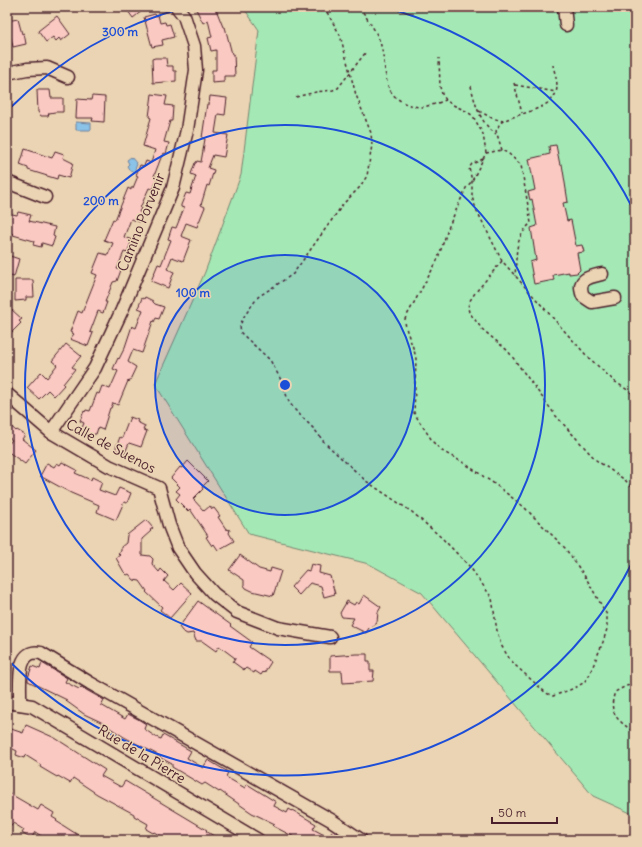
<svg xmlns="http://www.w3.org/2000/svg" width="642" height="847" font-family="Delius,sans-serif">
<rect width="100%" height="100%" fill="#ebd4b3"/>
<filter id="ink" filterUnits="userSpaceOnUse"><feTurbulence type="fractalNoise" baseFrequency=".025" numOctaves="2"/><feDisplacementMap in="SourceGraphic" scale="8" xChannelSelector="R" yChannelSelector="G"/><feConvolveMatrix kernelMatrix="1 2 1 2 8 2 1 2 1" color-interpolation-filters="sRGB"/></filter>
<g filter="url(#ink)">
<!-- green -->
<polygon fill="#a4e9b5" stroke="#778470" points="243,7 635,7 635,815 593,796 422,593 369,564 249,534 155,384 205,272 241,175 259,30"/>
<!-- water -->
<g fill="#8ac2e8" stroke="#70819c">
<polygon points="76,122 91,123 91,130 76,130"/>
<polygon points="131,157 137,164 134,172 130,171 127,166 129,164 127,160"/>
</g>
<!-- building -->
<g fill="#facac2" stroke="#4a1f2b">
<polygon points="125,7 147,7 133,18"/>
<polygon points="195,7 215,7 223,27 225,27 232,54 234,54 235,76 224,76 224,82 212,83 212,70 216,70 216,50 211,51 208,38 212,37 208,20 203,23"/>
<polygon points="155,14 156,16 158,15 160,23 165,22 166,25 170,24 174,37 162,40 163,45 152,47 144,17"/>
<polygon points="57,16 70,34 61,41 59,38 56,41 53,37 46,42 38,31"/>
<polygon points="18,19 22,34 24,33 26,44 13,47 11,38 7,39 7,21"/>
<polygon points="155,58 166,58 167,66 173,66 173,71 176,71 176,81 153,83 152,59"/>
<polygon points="37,90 50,90 51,98 63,98 63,112 55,112 49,113 48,116 41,116 38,112"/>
<polygon points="152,94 167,96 165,105 173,106 172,121 170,121 164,142 169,143 166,154 164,153 163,155 162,155 154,176 158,177 154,188 153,188 152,189 149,188 140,208 141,208 139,212 143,214 140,222 131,219 124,237 132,240 127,253 124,252 117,269 121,270 117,281 113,282 105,302 107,302 103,313 98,311 90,332 93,333 88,346 70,339 74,334 70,332 78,311 82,313 97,275 92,273 100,253 108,255 113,243 104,240 113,219 115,220 128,188 131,190 131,188 133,188 138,176 136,175 140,165 144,166 146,161 151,163 155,150 143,146 151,118 149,117"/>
<polygon points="92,96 105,97 104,122 92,121 93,118 76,118 77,99 91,100"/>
<polygon points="210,96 227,98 225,115 218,114 215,133 228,135 224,157 213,155 208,168 214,170 209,186 207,185 201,205 205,207 197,227 186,223 181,236 191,240 183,261 172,257 167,269 174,272 168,288 151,281 158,264 161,265 171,240 168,239 172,227 176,228 184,208 181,207 181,205 186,193 190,194 196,176 191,174 195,163 196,163 197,161 201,162 205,139 202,138 207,104 209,104"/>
<polygon points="556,145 560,165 562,164 568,202 563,203 567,221 571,220 576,246 582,245 584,252 577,253 580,270 577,273 569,274 569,272 553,275 554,280 534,284 530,262 536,260 531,228 537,226 532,199 530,200 528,192 535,190 529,159 550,154 549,146"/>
<polygon points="25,149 52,158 55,151 64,154 63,158 73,163 69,178 58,175 57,179 28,170 28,168 20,165"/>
<polygon points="18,212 31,215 29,221 55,227 53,236 55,237 52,246 42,243 41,247 33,245 34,241 13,235 14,234 7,232 7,213 17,215"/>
<polygon points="7,255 19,259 14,277 7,275"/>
<polygon points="15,280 33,280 34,297 26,297 26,300 15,301"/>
<polygon points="145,297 153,301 153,302 155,304 164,307 159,319 156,318 154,322 153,321 142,353 133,350 128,362 136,367 129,382 128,381 118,405 113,403 111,408 110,408 103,430 98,428 96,434 94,434 92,438 80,433 84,423 80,421 84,411 85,412 86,410 90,411 97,393 99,394 102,386 110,389 118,371 113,369 118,358 119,359 125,347 132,326 136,328 143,310 138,308 142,298 144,299"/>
<polygon points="12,310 22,319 19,321 21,323 7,337 7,315"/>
<polygon points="66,344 81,356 72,367 75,369 63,384 64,385 54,396 48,390 39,399 27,388 41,372 47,378 57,365 52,361"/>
<polygon points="130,417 138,420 137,422 145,426 143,430 147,431 141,447 129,443 125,453 115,450 120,437 122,438"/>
<polygon points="7,423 16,431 17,430 25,435 22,439 36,450 25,464 7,451 7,446 12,440 7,436"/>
<polygon points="188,461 208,481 202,487 203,489 193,499 204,511 210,506 212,509 214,508 220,516 218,517 226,529 230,530 229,533 234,541 218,550 214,544 212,546 206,537 208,536 190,509 188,511 176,499 180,494 176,491 180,487 171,478 180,467 182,468"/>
<polygon points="62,462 77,470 75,473 91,480 92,477 102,482 99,490 115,496 119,488 131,493 127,503 124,502 116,520 97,512 99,505 71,493 40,476 47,463 54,467 57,463 60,465"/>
<polygon points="146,520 153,528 150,530 151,531 142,539 142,555 150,556 153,559 152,564 159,572 161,569 168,576 164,581 174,590 181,583 192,593 170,618 160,610 162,607 146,592 147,591 140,581 134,580 129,574 127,575 124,572 116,558 120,555 118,553 121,551 121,547 126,543 127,535"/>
<polygon points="240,555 259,569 270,572 271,568 281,571 273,596 252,591 246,588 244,585 244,580 229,570"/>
<polygon points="311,564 320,566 319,573 330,576 335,594 324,597 321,586 310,583 299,595 291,587 306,570 309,571"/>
<polygon points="364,595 381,607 378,612 377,622 369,628 366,633 350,625 354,618 342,617 340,613 347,601 354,605 356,602 359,604"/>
<polygon points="198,601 231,625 230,626 252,642 249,647 271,662 264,673 263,672 261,675 255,671 254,673 246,668 244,670 233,662 235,659 235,658 219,646 216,651 202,641 196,641 193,633 187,634 182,631 179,627"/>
<polygon points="356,654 367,654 367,661 370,661 370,671 374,671 373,681 343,683 342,671 330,671 330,656"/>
<polygon points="42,663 67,678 65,682 79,689 81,687 104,700 101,705 125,719 128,714 138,719 146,724 144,729 156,737 161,739 163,735 191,751 187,758 203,768 208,760 228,772 226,777 245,788 247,784 276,802 274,806 287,813 289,809 292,811 292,810 316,824 313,829 328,837 333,831 345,840 300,840 273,826 275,824 252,813 220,791 219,792 205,783 202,785 172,767 172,764 157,756 158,755 124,737 101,722 84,714 66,701 67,700 28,681 28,678 32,666 40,669"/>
<polygon points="26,725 55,738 105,770 101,776 121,787 125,781 207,830 206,831 220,840 168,840 154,832 153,833 146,829 148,824 134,816 134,814 97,794 73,778 70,783 58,776 57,777 50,773 40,767 41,765 25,755 24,758 16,755 17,751 7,746 7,740 11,729 23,733"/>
<polygon points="7,792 38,810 41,805 54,813 52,817 57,820 56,821 78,835 75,840 48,840 35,832 31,839 22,833 24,830 13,823 12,825 7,822"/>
</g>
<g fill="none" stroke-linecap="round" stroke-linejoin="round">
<defs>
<g id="minor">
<polyline points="564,7 566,25"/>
<polyline points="7,73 27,69 47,68 68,77"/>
<polyline points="7,182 45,197"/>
<path d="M602,274C589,277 576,279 583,296L592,302L615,298"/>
<polyline points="7,394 51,432 109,466 159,488 169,525 178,548 195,573 214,594 237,612 278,628 330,637"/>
<polyline points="51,432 95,368 122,310 173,188 187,130 196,70 194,46 184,16 177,7"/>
<polyline points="7,702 32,706 258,840"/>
<path d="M20,704C21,687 14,648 41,653L90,683L331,820L361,840"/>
</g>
</defs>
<!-- minor casing -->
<use href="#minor" stroke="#4a1f2b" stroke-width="15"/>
<!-- path -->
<g stroke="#4a1f2b" stroke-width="1.5" stroke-dasharray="3 3" stroke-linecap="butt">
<path d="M324,7L340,35L356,95L371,133L372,145L367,176L359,188L344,203L293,274L258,297L250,308L243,318L240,326L241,333L270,360L280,378L289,402L295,410L315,430L324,442L366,481L412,512L442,538L470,567L492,598L497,631L501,645L509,658L516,666L546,693L553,696L575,688L583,683L588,678L603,642L607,629V615L586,578L565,548L524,507L496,485L464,463L442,451L433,442L414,413L416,359C414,345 405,333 405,319L437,261L449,226L466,188L472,181L486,153L483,134L473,116L466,111L451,104L446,100L442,94L440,87L439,58"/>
<path d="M360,7C366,18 376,30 380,42C384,55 384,69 387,82C390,98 407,107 422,107C430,106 438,103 446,100"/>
<polyline points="514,83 522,113"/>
<polyline points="515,85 556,92"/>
<path d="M471,86C475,104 480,123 496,134"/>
<polyline points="296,97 316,92 333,90 338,88 366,52"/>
<polyline points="479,111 492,118 503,121"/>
<path d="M502,150L496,131L500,123C516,112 557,111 557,86C557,79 554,71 553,65"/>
<path d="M486,153L502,150L509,154L521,165L531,223C514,239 517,253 515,276"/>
<polyline points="483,159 472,164 469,168 472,181 472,197 476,209 502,261 586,355 614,381 635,395"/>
<polyline points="502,261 475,293 469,302 468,308 469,312 482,329 508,351 556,416 596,460 625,480 635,491"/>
<path d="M635,684L626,686L615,692C607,714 619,721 635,733"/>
</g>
<!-- minor -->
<use href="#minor" stroke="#ebd4b3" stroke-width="12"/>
</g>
</g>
<!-- distance rings -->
<circle cx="285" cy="385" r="130" fill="#1d4ed8" fill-opacity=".12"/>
<g fill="none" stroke="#1d4ed8" stroke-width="2">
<circle cx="285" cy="385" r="130"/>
<circle cx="285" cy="385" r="260"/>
<path d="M634 559A390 390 0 0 1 9 661M9 109A390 390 0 0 1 187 7M383 7A390 390 0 0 1 634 211"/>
</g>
<g text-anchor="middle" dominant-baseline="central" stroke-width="3" stroke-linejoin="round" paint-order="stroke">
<!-- street labels -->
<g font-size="14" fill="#4a1f2b" stroke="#ebd4b3">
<text transform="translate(141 222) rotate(-68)">Camino Porvenir</text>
<text transform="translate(111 446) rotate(28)">Calle de Suenos</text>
<text transform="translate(142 754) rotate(31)">Rue de la Pierre</text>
</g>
</g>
<circle cx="285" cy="385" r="6" fill="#1d4ed8" stroke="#ebd4b3" stroke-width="2"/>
<g font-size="12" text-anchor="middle" font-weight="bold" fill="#1d4ed8" stroke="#ebd4b3" stroke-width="3" stroke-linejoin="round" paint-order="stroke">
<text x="120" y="36">300 m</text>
<text x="101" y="205">200 m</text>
<text x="193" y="297">100 m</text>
</g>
<!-- margin -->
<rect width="642" height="847" fill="none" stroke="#ebd4b3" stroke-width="24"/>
<rect x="12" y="12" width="618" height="823" fill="none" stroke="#4a1f2b" stroke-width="1.5" filter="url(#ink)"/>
<!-- scale -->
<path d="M492 817v6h65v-6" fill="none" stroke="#4a1f2b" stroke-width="2"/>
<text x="498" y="817" font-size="12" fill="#4a1f2b" stroke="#ebd4b3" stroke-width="3" paint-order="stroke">50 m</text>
</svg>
